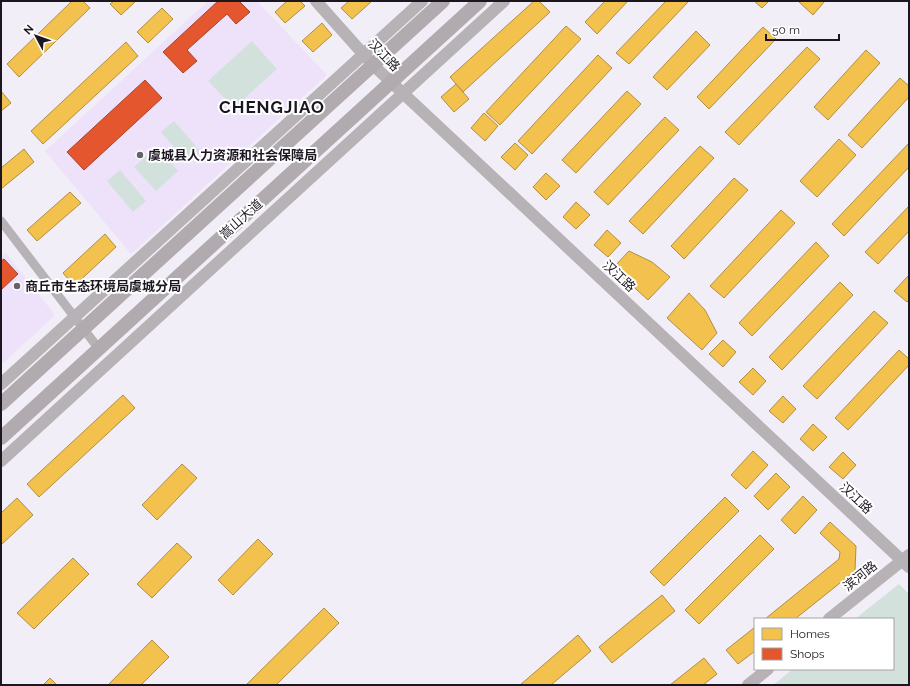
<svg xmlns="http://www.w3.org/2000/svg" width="910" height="686" font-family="Raleway,'Noto Sans SC',sans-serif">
<rect width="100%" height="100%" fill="#f2eef7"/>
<!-- built -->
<g fill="#eee2fa">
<polygon points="208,1 257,1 327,75 131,254 45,151"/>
<polygon points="6,253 55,315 1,365 1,258"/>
</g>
<!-- green -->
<g fill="#d2e1db">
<polygon points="252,41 277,69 234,108 208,81"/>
<polygon points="174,121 201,152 188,163 161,132"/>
<polygon points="156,147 178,171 156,191 134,167"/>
<polygon points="120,170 146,201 133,212 107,181"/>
<polygon points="899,584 909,594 909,684 907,685 773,685 793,669 893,669 893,619 855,619"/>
</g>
<!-- homes -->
<g fill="#f2c14e" stroke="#b28e40">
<polygon points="72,1 83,1 90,8 19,77 7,64"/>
<polygon points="114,1 136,1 121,15 110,4"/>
<polygon points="287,1 300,1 305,6 285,23 275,12"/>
<polygon points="349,1 370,1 371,2 352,19 341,8"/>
<polygon points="534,1 539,1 550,12 463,92 450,77"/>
<polygon points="605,1 628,1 597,34 585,22"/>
<polygon points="666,1 689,1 629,64 616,53"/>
<polygon points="754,1 769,1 762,8"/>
<polygon points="800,1 825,1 813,15 799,2"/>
<polygon points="162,8 173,19 148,43 137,32"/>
<polygon points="322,23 332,35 313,52 302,41"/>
<polygon points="566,26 581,39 500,125 486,112"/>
<polygon points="763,27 776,39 709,109 697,97"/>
<polygon points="696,31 710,45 667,90 653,77"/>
<polygon points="126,42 138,56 43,144 31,131"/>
<polygon points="807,47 820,59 739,145 725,132"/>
<polygon points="866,50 880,63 828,120 814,107"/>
<polygon points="598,55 612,68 532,154 518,141"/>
<polygon points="900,78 909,86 909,97 862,148 848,135"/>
<polygon points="456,84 469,99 454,112 441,97"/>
<polygon points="1,91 11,103 1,111"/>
<polygon points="627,91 641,104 576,173 562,160"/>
<polygon points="484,113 498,126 485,141 471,128"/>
<polygon points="665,117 679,130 608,205 594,192"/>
<polygon points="839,139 856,155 817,197 800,181"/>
<polygon points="515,143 528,155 515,170 501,157"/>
<polygon points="909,143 909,167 844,236 832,224"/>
<polygon points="700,146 714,158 643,234 629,221"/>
<polygon points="24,149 34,162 1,189 1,168"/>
<polygon points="546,173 560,186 546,200 533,187"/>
<polygon points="734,178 748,190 684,259 671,246"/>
<polygon points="70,192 81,203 37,241 27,230"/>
<polygon points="576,202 590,215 576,229 563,217"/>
<polygon points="909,206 909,231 878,264 865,252"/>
<polygon points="781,210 795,223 724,298 710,286"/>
<polygon points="607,230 621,243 608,257 594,245"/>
<polygon points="105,234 116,247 74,286 63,273"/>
<polygon points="816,242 829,256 752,336 739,323"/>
<polygon points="629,251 652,262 670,277 648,300 613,268"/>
<polygon points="909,275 909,300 907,302 894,291"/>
<polygon points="840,282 853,295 782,370 769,357"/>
<polygon points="689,293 705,310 717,333 702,350 667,318"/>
<polygon points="874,311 888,323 817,399 803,386"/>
<polygon points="723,340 736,352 723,367 709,354"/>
<polygon points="899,350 909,359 909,365 848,430 835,418"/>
<polygon points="753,368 766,381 753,395 739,382"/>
<polygon points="123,395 135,408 39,497 27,484"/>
<polygon points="783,396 796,409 783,423 769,411"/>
<polygon points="813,424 827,437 813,451 800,439"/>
<polygon points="753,451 768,465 746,489 731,475"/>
<polygon points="843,452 856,465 843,479 829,467"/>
<polygon points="182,464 197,478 157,520 142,505"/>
<polygon points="776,473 790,487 768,510 754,496"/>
<polygon points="803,496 817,510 795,534 781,520"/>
<polygon points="725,497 739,511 664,586 650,572"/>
<polygon points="17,498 33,515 1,545 1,513"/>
<polygon points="830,522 856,546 855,571 795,619 765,619 839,559 840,552 820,533"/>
<polygon points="760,535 774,549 699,624 685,610"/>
<polygon points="258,539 273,554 233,595 218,580"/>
<polygon points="177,543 192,557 152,598 137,584"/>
<polygon points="73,558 89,574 34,629 17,613"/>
<polygon points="662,595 675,611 612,663 599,647"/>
<polygon points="324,608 339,623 276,685 246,685"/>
<polygon points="755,627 755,651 738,664 726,650"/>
<polygon points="578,635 591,651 551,685 520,685"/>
<polygon points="152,640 169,657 141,685 108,685"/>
<polygon points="704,658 717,674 703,685 670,685"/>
<polygon points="50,678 57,685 43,685"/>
</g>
<!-- shops -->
<g fill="#e4572e" stroke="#a8442a">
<polygon points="218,1 239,1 250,12 236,24 227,14 187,50 197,61 183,73 163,52"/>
<polygon points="145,80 162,98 84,170 67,152"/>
<polygon points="4,259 18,274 1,290 1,261"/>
</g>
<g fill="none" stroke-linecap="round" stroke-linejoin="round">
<!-- street -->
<polyline stroke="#b7b2b6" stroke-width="9" points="1,221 99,349"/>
<!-- secondary -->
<g stroke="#b6b2b6" stroke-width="12">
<polyline points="316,1 373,65 391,82 909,567"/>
<polyline points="1,384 422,1"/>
<polyline points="1,461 504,1"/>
<polyline points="829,619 909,555"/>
<polyline points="748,685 768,669"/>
</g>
<!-- primary -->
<g stroke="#b1abaf" stroke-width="14">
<polyline points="1,404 443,1"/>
<polyline points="1,438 480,1"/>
</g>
</g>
<!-- markers -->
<g fill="#66626b" stroke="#fff" stroke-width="1.5">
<circle cx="140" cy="155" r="4"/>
<circle cx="17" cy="286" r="4"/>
</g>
<g text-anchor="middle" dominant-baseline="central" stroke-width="4" stroke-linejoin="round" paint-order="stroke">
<!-- street labels -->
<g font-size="13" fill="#1b1620" stroke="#fff">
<text transform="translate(384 55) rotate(46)">汉江路</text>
<text transform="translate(241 219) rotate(-42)">嵩山大道</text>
<text transform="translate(619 276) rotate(43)">汉江路</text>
<text transform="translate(856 498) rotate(43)">汉江路</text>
<text transform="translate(860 576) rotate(-39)">滨河路</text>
</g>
<!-- poi labels -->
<g font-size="13" font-weight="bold" fill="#1b1620" stroke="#fff" text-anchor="start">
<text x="148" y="155">虞城县人力资源和社会保障局</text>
<text x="25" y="286">商丘市生态环境局虞城分局</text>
</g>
<!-- district labels -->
<g font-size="17" font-weight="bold" letter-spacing="1" fill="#1b1620" stroke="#fff">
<text x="272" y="107">CHENGJIAO</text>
</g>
</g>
<!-- border -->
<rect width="910" height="686" fill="none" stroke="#1b1620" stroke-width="4"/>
<!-- legend -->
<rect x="754" y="618" width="140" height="52" fill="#ffffff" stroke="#a4a2a6"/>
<rect x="762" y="628" width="20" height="12" fill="#f2c14e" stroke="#a4a2a6"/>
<text x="790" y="638" font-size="12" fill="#1b1620">Homes</text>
<rect x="762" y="648" width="20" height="12" fill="#e4572e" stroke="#a4a2a6"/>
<text x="790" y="658" font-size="12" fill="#1b1620">Shops</text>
<!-- north arrow -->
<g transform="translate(36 36) rotate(311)" stroke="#ffffff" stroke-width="3" paint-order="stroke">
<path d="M0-3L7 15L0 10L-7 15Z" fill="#1b1620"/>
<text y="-6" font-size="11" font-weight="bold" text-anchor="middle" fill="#1b1620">N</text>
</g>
<!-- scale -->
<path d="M766 34v6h73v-6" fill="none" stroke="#1b1620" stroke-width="2"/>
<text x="772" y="34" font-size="12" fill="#1b1620" stroke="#ffffff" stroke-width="3" paint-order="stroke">50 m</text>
</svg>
